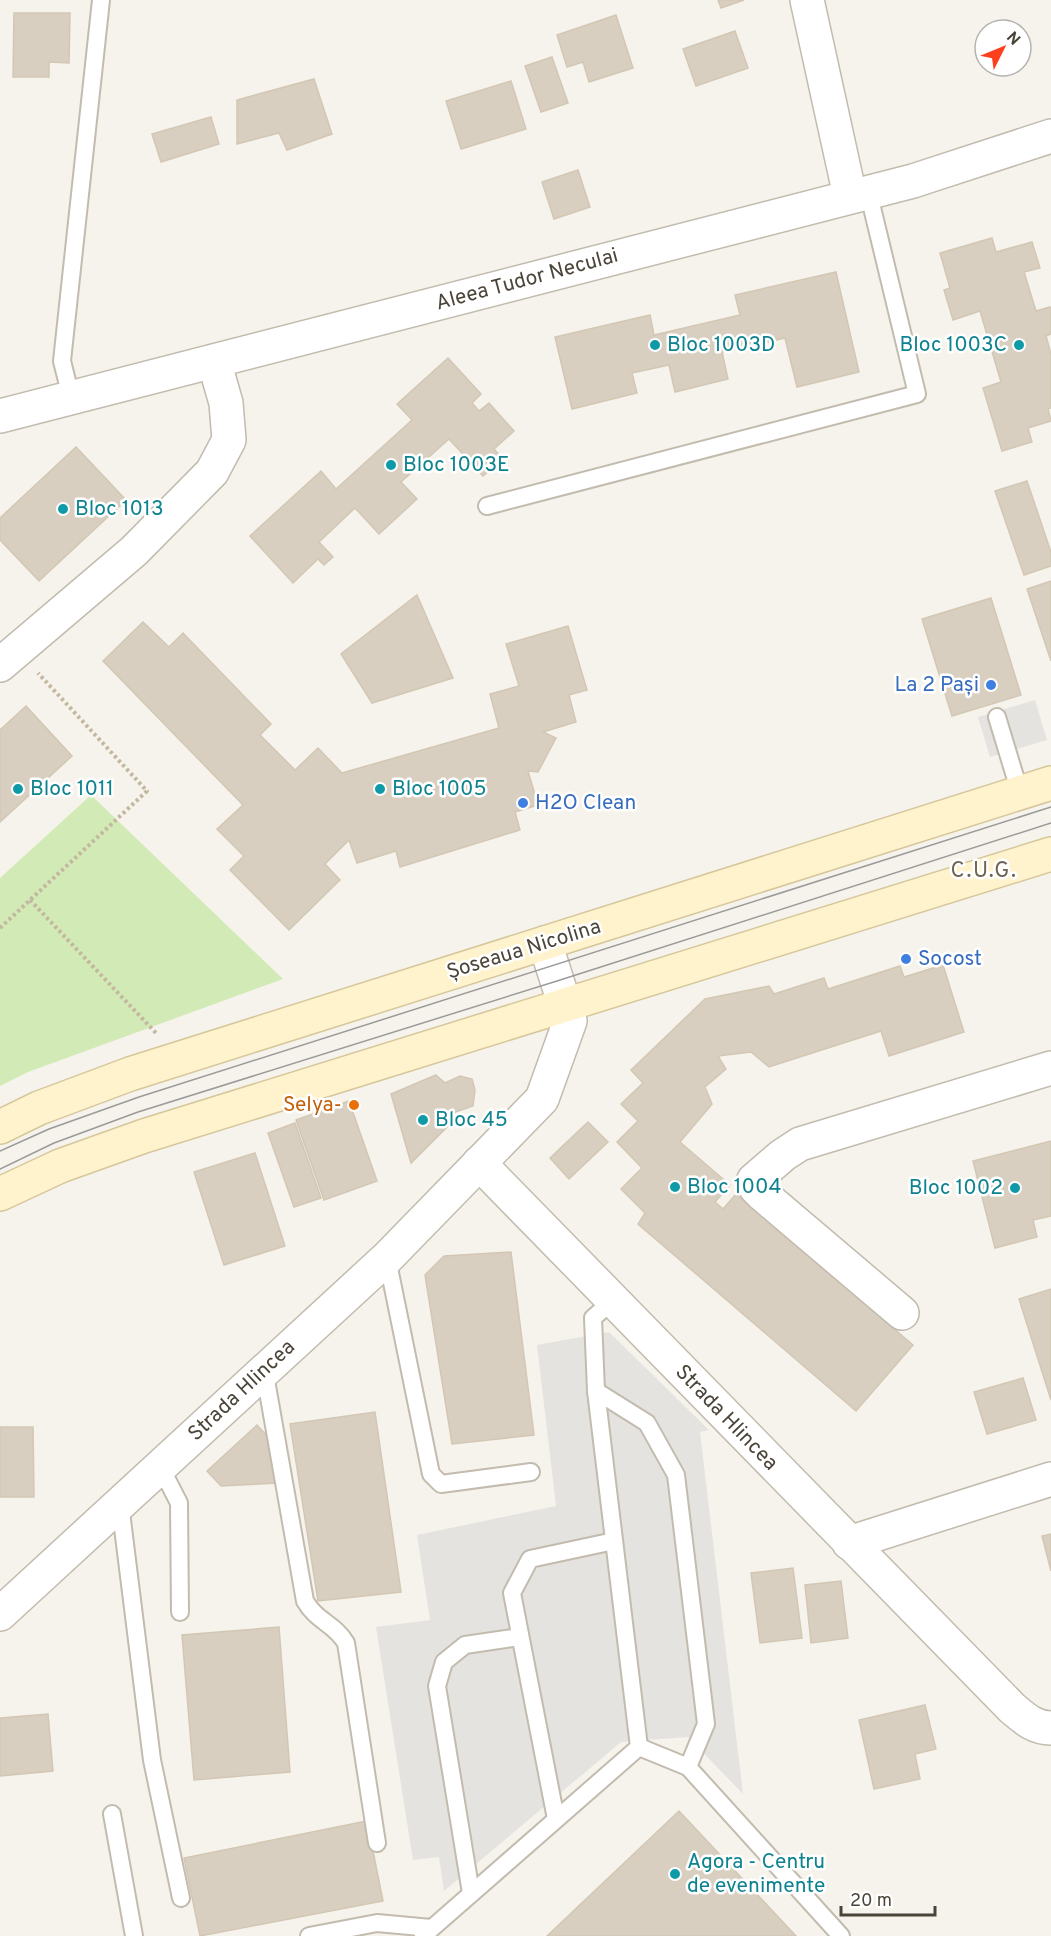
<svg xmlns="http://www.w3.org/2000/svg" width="1051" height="1936" font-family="Overpass,sans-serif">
<rect width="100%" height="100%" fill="#f6f3ec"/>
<!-- green -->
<polygon fill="#d2eab5" points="91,795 283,979 28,1072 0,1086 0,878"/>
<!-- parking -->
<g fill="#e5e3e0">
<polygon points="1035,700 1047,740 990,757 978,717"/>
<polygon points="609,1332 709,1430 700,1432 743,1794 688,1737 621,1742 444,1891 439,1857 413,1860 376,1627 430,1620 417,1535 556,1506 537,1345"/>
</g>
<!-- building -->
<g fill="#d8cfc1" stroke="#d3c7b4" stroke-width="1.5">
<polygon points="718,0 744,0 721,8"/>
<polygon points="14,13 70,13 69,63 49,62 49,77 13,77"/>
<polygon points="616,15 633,68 589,82 583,62 567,67 557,35"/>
<polygon points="735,31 748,68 696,86 683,49"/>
<polygon points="552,57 568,103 541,112 525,66"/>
<polygon points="314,79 332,134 287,150 279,133 237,144 237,100"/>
<polygon points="511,81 526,129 461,149 446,101"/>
<polygon points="211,117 219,144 161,162 152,134"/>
<polygon points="578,170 590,207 554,219 542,182"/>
<polygon points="992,238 996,252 1032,242 1040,268 1024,272 1036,311 1050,307 1051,309 1051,334 1046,336 1051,354 1051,408 1048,409 1051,421 1028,428 1032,442 1002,451 983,388 1001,382 980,311 953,320 944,290 950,288 940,253"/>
<polygon points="836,272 859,372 797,387 785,338 722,352 728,379 675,392 669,365 632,373 637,393 572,409 555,337 650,315 654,335 740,315 735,295"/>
<polygon points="448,358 481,394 472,403 479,411 489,403 514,431 494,449 503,459 483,476 449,439 401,482 417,499 379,534 355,508 319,542 333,557 324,565 318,559 293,583 250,536 321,471 336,489 412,420 397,404"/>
<polygon points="76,447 126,500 39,581 0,540 0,518"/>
<polygon points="1027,481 1051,552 1051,566 1024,575 995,491"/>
<polygon points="1051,581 1051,661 1027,589"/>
<polygon points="417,595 453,678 372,703 341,654"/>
<polygon points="991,598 1021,695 952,716 922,619"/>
<polygon points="143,622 169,647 183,633 271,724 260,735 295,770 318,748 342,773 499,728 490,694 519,686 506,644 568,626 587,690 569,695 576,722 543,732 556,738 538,772 528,771 538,805 515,812 520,830 400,867 396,851 357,863 349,840 325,864 340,880 289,930 230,870 244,856 217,829 243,805 103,661"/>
<polygon points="26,706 72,756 0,822 0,730"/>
<polygon points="943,965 964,1032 889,1056 881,1031 769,1067 751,1052 718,1056 726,1069 705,1087 712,1104 680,1142 730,1185 715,1202 723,1209 736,1194 913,1345 856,1411 638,1224 645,1213 621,1189 642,1168 617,1142 638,1121 621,1104 643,1083 631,1070 705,999 769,986 774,994 824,978 828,989 900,966 904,977"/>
<polygon points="436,1075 445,1083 460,1076 472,1079 475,1090 473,1106 444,1116 449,1125 411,1163 391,1094"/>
<polygon points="349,1101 377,1181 324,1200 296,1120"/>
<polygon points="588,1122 608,1142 569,1179 550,1158"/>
<polygon points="295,1123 321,1198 294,1207 268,1133"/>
<polygon points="1051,1141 1051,1216 1033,1220 1037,1237 995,1248 973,1161"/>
<polygon points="255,1153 285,1246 224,1265 194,1172"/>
<polygon points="511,1252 534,1435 452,1444 425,1275 444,1256"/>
<polygon points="1051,1289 1051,1400 1019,1299"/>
<polygon points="1023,1378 1036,1420 987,1434 974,1392"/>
<polygon points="375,1412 401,1592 318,1601 290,1424"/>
<polygon points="257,1425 270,1439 277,1483 221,1486 207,1471"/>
<polygon points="0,1427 33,1427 34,1497 0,1497"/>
<polygon points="1051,1534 1051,1571 1042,1536"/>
<polygon points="793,1568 802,1638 760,1643 751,1573"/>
<polygon points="841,1581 848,1638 811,1643 805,1585"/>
<polygon points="279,1627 290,1772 194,1780 182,1635"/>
<polygon points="925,1705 936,1749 915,1754 920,1779 874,1789 859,1720"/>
<polygon points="48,1714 53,1771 0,1776 0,1718"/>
<polygon points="679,1811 796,1936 547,1936"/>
<polygon points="367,1821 383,1901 200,1936 184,1858"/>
</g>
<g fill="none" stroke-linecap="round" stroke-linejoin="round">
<defs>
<g id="service">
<polyline points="71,397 62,361 101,0"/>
<polyline points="487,506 917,394 868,191"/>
<polyline points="997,717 1020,793"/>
<polyline points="387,1258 431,1474 441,1484 531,1472"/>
<path d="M264,1369L305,1601C317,1622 334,1623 346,1643L377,1843"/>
<polyline points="596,1391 647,1423 676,1475 706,1724 688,1767"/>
<polyline points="160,1466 179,1503 180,1612"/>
<polyline points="120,1504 152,1760 181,1898"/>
<polyline points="639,1747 688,1767 841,1936"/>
<polyline points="112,1814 134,1936"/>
<polyline points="556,1819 512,1593 530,1559 614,1541"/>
<polyline points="471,1893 437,1686 444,1662 465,1645 520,1637"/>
<polyline points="309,1936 377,1923 431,1928"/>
<polyline points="423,1936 639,1747 596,1391 593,1318 612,1301"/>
</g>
<g id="minor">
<polyline points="807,0 850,196"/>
<polyline points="0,416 913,181 1051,136"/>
<polyline points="0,665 134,551 212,472 229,440 226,403 214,361"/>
<path d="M479,1163L1012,1708C1024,1718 1034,1728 1051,1728"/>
<polyline points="902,1313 763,1195 756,1188 754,1180 783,1155 800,1144 1051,1068"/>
<polyline points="849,1543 1051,1479"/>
<polyline points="0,1614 387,1258 542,1099 570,1021 545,943"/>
</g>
<g id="secondary">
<polyline points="0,1127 39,1108 130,1074 1051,783"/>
<polyline points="0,1194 60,1166 144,1136 1051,854"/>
</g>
</defs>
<!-- service casing -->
<use href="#service" stroke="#c2bbae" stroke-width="20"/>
<!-- minor casing -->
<use href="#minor" stroke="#c2bbae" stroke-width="36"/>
<!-- secondary casing -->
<use href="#secondary" stroke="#d6c79b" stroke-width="36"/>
<!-- path -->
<g stroke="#c4b79f" stroke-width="4" stroke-dasharray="3 3" stroke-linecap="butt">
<polyline points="30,900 156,1033"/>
<polyline points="0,928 147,791 38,673"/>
</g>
<!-- service -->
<use href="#service" stroke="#fff" stroke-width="16"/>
<!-- minor -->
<use href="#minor" stroke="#fff" stroke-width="33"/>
<!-- secondary -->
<use href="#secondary" stroke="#fff3cd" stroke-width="33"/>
<!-- tram -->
<g stroke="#9a9a9a" stroke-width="1.5">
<polyline points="0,1151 49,1129 139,1097 1051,807"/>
<polyline points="0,1169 54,1143 138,1112 557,981 1051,823"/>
</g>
</g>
<!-- markers -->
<g fill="#0f9aa8" stroke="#fff" stroke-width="2">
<circle cx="655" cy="345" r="6"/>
<circle cx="1019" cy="345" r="6"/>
<circle cx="391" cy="465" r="6"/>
<circle cx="63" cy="509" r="6"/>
<circle cx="18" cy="789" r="6"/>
<circle cx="380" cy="789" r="6"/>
<circle cx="423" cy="1120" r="6"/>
<circle cx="675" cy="1187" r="6"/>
<circle cx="1015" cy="1188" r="6"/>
<circle cx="675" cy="1874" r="6"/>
</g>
<g fill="#3f7fe0" stroke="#fff" stroke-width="2">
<circle cx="991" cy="685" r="6"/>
<circle cx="523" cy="803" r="6"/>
<circle cx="906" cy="959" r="6"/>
</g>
<circle fill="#e8710a" stroke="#fff" stroke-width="2" cx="354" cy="1105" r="6"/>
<g text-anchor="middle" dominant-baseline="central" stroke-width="5" stroke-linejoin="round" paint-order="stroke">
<!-- street labels -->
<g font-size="21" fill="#4b4439" stroke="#fff">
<text transform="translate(527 280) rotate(-15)">Aleea Tudor Neculai</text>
<text transform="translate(524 950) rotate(-17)">Șoseaua Nicolina</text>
<text transform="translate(242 1391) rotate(-43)">Strada Hlincea</text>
<text transform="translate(726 1418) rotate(46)">Strada Hlincea</text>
</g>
<!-- culture labels -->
<g font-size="21" fill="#0d838f" stroke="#fff" text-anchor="start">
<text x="667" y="345">Bloc 1003D</text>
<text x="1007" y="345" text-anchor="end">Bloc 1003C</text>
<text x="403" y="465">Bloc 1003E</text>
<text x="75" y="509">Bloc 1013</text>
<text x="30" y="789">Bloc 1011</text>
<text x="392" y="789">Bloc 1005</text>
<text x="435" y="1120">Bloc 45</text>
<text x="687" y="1187">Bloc 1004</text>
<text x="1003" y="1188" text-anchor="end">Bloc 1002</text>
<text x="687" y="1862">Agora - Centru<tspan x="687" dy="24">de evenimente</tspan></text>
</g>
<!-- shop labels -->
<g font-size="21" fill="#366cbe" stroke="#fff" text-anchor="start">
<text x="979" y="685" text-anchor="end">La 2 Pași</text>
<text x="535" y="803">H2O Clean</text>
<text x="918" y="959">Socost</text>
</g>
<!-- food labels -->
<g font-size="21" fill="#c56008" stroke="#fff" text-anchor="end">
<text x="342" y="1105">Selya-</text>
</g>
<!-- neighbourhood labels -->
<g font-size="22" letter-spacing="1.5" fill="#6e6250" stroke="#fff">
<text x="984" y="871">C.U.G.</text>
</g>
</g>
<!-- north arrow -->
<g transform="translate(1003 48) rotate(47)"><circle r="28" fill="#ffffff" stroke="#b7b4b0" stroke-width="1.5"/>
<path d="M0-4.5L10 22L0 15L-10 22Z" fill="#fc3f1d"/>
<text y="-9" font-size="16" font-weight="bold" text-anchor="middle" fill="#4b4439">N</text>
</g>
<!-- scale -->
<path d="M841 1906v9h94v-9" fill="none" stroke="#4b4439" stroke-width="3"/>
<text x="850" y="1906" font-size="18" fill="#4b4439" stroke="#ffffff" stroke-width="4.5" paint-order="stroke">20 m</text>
</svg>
